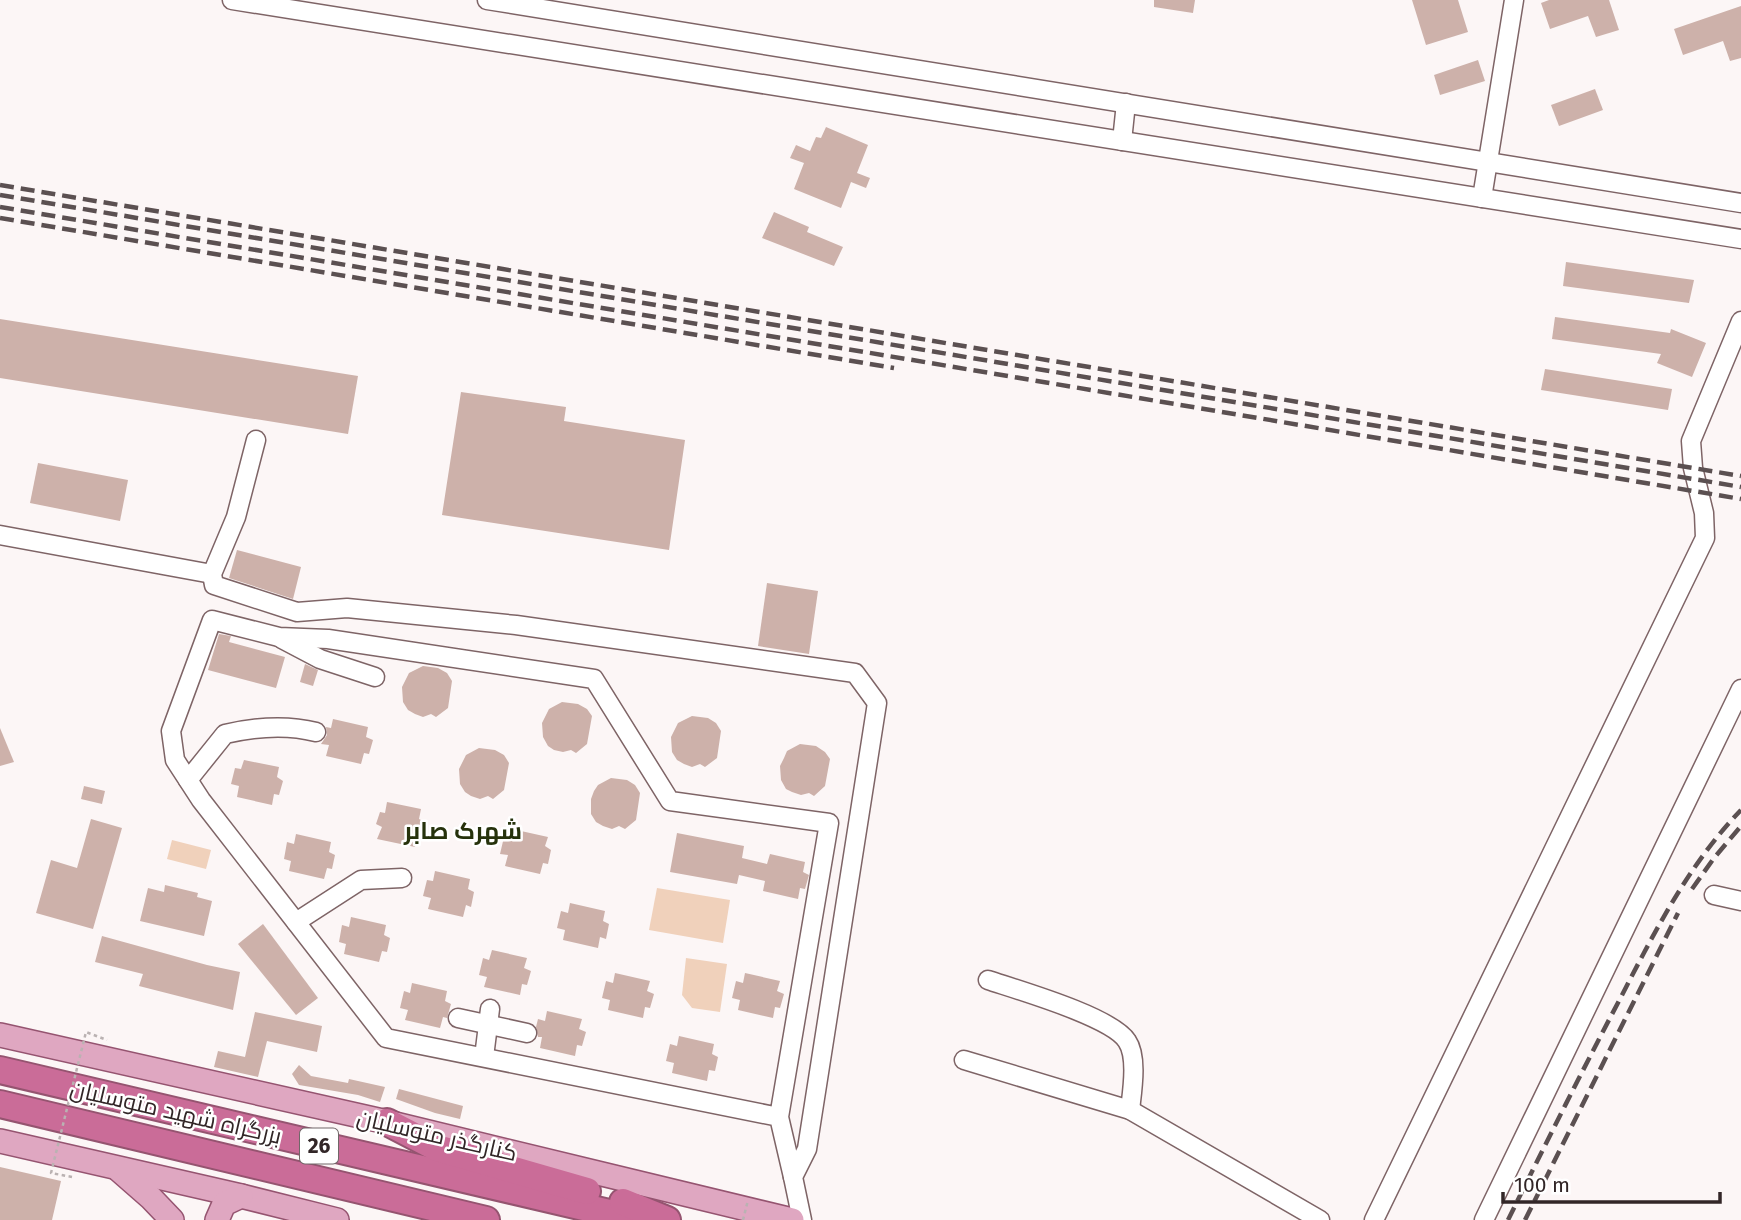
<svg xmlns="http://www.w3.org/2000/svg" width="1741" height="1220" font-family="'Fira Sans',Cairo,sans-serif">
<rect width="100%" height="100%" fill="#fcf6f6"/>
<!-- green -->
<g fill="#f0d1bb">
<polygon points="172,840 211,850 206,869 167,859"/>
<polygon points="657,888 730,900 723,943 649,930"/>
<polygon points="686,958 727,964 720,1012 692,1008 682,995"/>
</g>
<!-- building -->
<g fill="#cdb1aa">
<polygon points="1154,0 1195,0 1193,13 1154,7"/>
<polygon points="1412,0 1458,0 1468,32 1426,45"/>
<polygon points="1549,0 1609,0 1619,30 1596,37 1588,16 1550,29 1541,3"/>
<polygon points="1741,6 1741,58 1730,61 1723,41 1683,55 1674,29"/>
<polygon points="1478,60 1485,81 1440,95 1434,75"/>
<polygon points="1595,89 1603,110 1559,126 1551,105"/>
<polygon points="826,127 868,145 857,173 870,178 866,188 851,182 841,208 794,189 804,163 790,158 796,145 810,151 816,137 821,138"/>
<polygon points="774,212 809,227 807,232 843,247 834,266 762,238"/>
<polygon points="1566,262 1694,280 1689,303 1563,286"/>
<polygon points="1555,317 1670,333 1671,329 1706,343 1692,377 1657,363 1661,354 1552,339"/>
<polygon points="0,319 358,376 348,434 0,378"/>
<polygon points="1545,369 1672,389 1668,410 1541,390"/>
<polygon points="461,392 566,407 564,421 685,440 669,550 442,515"/>
<polygon points="38,463 128,480 120,521 30,503"/>
<polygon points="237,550 301,567 293,599 229,578"/>
<polygon points="767,583 818,591 809,654 758,646"/>
<polygon points="219,634 231,636 229,642 285,657 276,688 208,670"/>
<polygon points="305,664 318,670 313,686 300,682"/>
<polygon points="423,666 438,668 447,673 452,681 448,708 436,717 431,714 423,717 415,714 408,710 403,702 402,687 409,673"/>
<polygon points="562,702 578,704 587,709 592,716 587,744 576,753 571,750 563,752 554,750 548,746 543,737 542,723 549,709"/>
<polygon points="692,716 708,718 716,723 721,731 717,758 705,767 700,764 692,767 684,764 677,760 672,752 671,737 678,723"/>
<polygon points="333,719 368,727 366,737 373,740 369,754 364,753 361,764 326,756 329,745 321,744 327,735 326,727 331,728"/>
<polygon points="0,728 14,762 0,766"/>
<polygon points="800,744 816,746 825,752 830,759 825,786 814,796 809,793 801,795 792,792 786,789 781,780 780,766 784,758 787,751"/>
<polygon points="479,748 495,750 504,755 509,763 504,790 493,799 488,796 480,799 471,796 465,792 460,784 459,769 466,755"/>
<polygon points="244,760 279,767 277,777 283,781 279,795 274,794 272,805 237,797 239,786 231,784 235,768 241,769"/>
<polygon points="611,778 627,780 635,785 640,793 636,820 625,829 619,826 612,829 603,826 596,822 591,814 591,799 594,791 598,785"/>
<polygon points="84,786 105,791 102,804 81,799"/>
<polygon points="387,802 421,809 419,819 425,822 422,836 417,836 415,847 377,839 382,827 376,824 380,812 385,813"/>
<polygon points="91,819 122,828 93,929 36,913 51,860 77,868"/>
<polygon points="512,829 548,837 545,846 551,850 548,864 543,863 540,874 505,866 508,855 500,854 504,837 510,838"/>
<polygon points="677,833 744,846 742,858 767,864 770,854 805,862 803,872 809,875 805,889 800,888 798,899 763,891 765,881 739,875 737,884 670,872"/>
<polygon points="296,834 331,842 329,852 335,855 332,869 327,868 324,879 289,871 291,861 284,859 287,842 294,844"/>
<polygon points="435,871 470,879 468,889 474,892 471,907 466,905 463,917 428,909 431,898 423,896 427,880 433,881"/>
<polygon points="165,885 198,893 197,897 212,901 204,936 140,921 148,888 164,892"/>
<polygon points="570,903 605,911 603,921 609,924 606,939 600,937 598,948 563,940 565,930 557,928 561,911 568,913"/>
<polygon points="351,917 386,925 384,935 390,938 387,952 382,951 379,962 344,954 346,944 339,942 342,925 349,927"/>
<polygon points="263,924 318,998 296,1015 238,944"/>
<polygon points="102,936 207,965 240,972 233,1010 139,986 143,974 95,962"/>
<polygon points="492,950 527,958 524,968 531,971 527,985 522,984 520,995 484,987 487,977 479,975 483,958 489,960"/>
<polygon points="615,973 650,981 647,991 654,994 650,1008 645,1007 643,1018 608,1010 610,1000 602,998 606,981 613,983"/>
<polygon points="745,973 780,981 777,991 784,994 780,1008 775,1007 773,1018 738,1010 740,1000 732,998 736,981 743,983"/>
<polygon points="412,983 447,991 445,1001 451,1004 447,1018 443,1017 440,1028 405,1020 408,1010 400,1008 404,991 410,993"/>
<polygon points="547,1011 582,1019 579,1029 586,1032 582,1046 577,1045 575,1056 540,1048 542,1037 538,1037 536,1027 538,1019 545,1021"/>
<polygon points="255,1012 322,1026 317,1052 267,1041 258,1077 214,1067 218,1051 245,1057"/>
<polygon points="679,1036 714,1044 712,1054 718,1057 715,1071 709,1070 707,1081 672,1073 674,1063 666,1061 670,1044 677,1046"/>
<polygon points="299,1065 311,1076 348,1083 349,1079 385,1087 380,1102 358,1095 299,1085 292,1074"/>
<polygon points="399,1089 463,1106 460,1119 435,1113 396,1099"/>
<polygon points="0,1167 61,1181 52,1220 0,1220"/>
</g>
<g fill="none" stroke-linecap="round" stroke-linejoin="round">
<defs>
<g id="minor">
<polyline points="232,0 1741,239"/>
<polyline points="487,0 1741,203"/>
<polyline points="1122,141 1126,103"/>
<polyline points="1482,198 1514,0"/>
<polyline points="256,440 236,517 212,574 214,585 297,612 347,608 516,625 855,673 877,703 807,1149 793,1177 802,1220"/>
<polyline points="0,535 212,574"/>
<polyline points="282,639 320,659 375,677"/>
<path d="M188,780L225,734C255,727 285,724 316,732"/>
<polyline points="1714,895 1741,901"/>
<polyline points="296,922 361,880 402,878"/>
<path d="M988,980C1018,990 1112,1017 1127,1041C1138,1057 1132,1092 1130,1110"/>
<polyline points="458,1018 527,1033"/>
<polyline points="484,1057 490,1009"/>
<polyline points="964,1060 1130,1110 1320,1220"/>
<polyline points="779,1117 386,1038 201,800 175,760 171,731 212,620 279,637 328,639 594,679 670,801 829,823 779,1117 793,1177"/>
<polyline points="1374,1220 1705,538 1704,513 1693,468 1691,441 1741,321"/>
<polyline points="1484,1220 1741,689"/>
</g>
<g id="major">
<polyline points="0,1035 387,1122 792,1220"/>
<polyline points="0,1141 241,1196 337,1220"/>
<polyline points="119,1170 151,1198 172,1220"/>
<polyline points="217,1220 224,1204 241,1196"/>
</g>
<g id="highway">
<polyline points="0,1070 639,1220"/>
<polyline points="0,1104 486,1220"/>
<polyline points="387,1122 437,1148 587,1191"/>
<polyline points="623,1202 667,1220"/>
</g>
</defs>
<!-- minor casing -->
<use href="#minor" stroke="#7e6466" stroke-width="21"/>
<!-- major casing -->
<use href="#major" stroke="#955470" stroke-width="26"/>
<!-- highway casing -->
<use href="#highway" stroke="#955470" stroke-width="30"/>
<!-- minor -->
<use href="#minor" stroke="#fff" stroke-width="18"/>
<!-- major -->
<use href="#major" stroke="#dfa7c1" stroke-width="23"/>
<!-- highway -->
<use href="#highway" stroke="#ca6c98" stroke-width="26"/>
<!-- rail -->
<g stroke="#5b5051" stroke-width="4.5" stroke-dasharray="14 7" stroke-linecap="butt">
<polyline points="0,185 1741,476"/>
<polyline points="0,195 1741,487"/>
<polyline points="0,207 1741,499"/>
<polyline points="0,218 894,368"/>
<polyline points="1692,889 1714,858 1741,826"/>
<path d="M1508,1220C1545,1145 1582,1071 1621,997C1655,931 1689,864 1741,810"/>
<polyline points="1525,1220 1678,913"/>
</g>
<!-- path-bridge -->
<g stroke="#bab2b2" stroke-width="2.5" stroke-dasharray="3.5 3.5" stroke-linecap="butt">
<polyline points="72,1177 51,1173 86,1032 107,1040"/>
<polyline points="743,1220 748,1200"/>
</g>
</g>
<g text-anchor="middle" dominant-baseline="central" stroke-width="5" stroke-linejoin="round" paint-order="stroke">
<!-- shield labels -->
<rect fill="#fff" stroke="#706768" stroke-width="2" x="300" y="1128.5" width="38" height="35" rx="5"/>
<g font-size="21" font-weight="bold" fill="#322627">
<text x="319" y="1146">26</text>
</g>
<!-- street labels -->
<g font-size="23" fill="#322627" stroke="#fff">
<text transform="translate(176 1112) rotate(13)">بزرگراه شهید متوسلیان</text>
<text transform="translate(437 1135) rotate(13)">کنارگذر متوسلیان</text>
</g>
<!-- neighbourhood labels -->
<g font-size="24" font-weight="bold" fill="#26320c" stroke="#fff">
<text x="463" y="831">شهرک صابر</text>
</g>
</g>
<!-- scale -->
<path d="M1503 1192v10h217v-10" fill="none" stroke="#322627" stroke-width="3.5"/>
<text x="1514" y="1192" font-size="21" fill="#322627" stroke="#ffffff" stroke-width="5" paint-order="stroke">100 m</text>
</svg>
